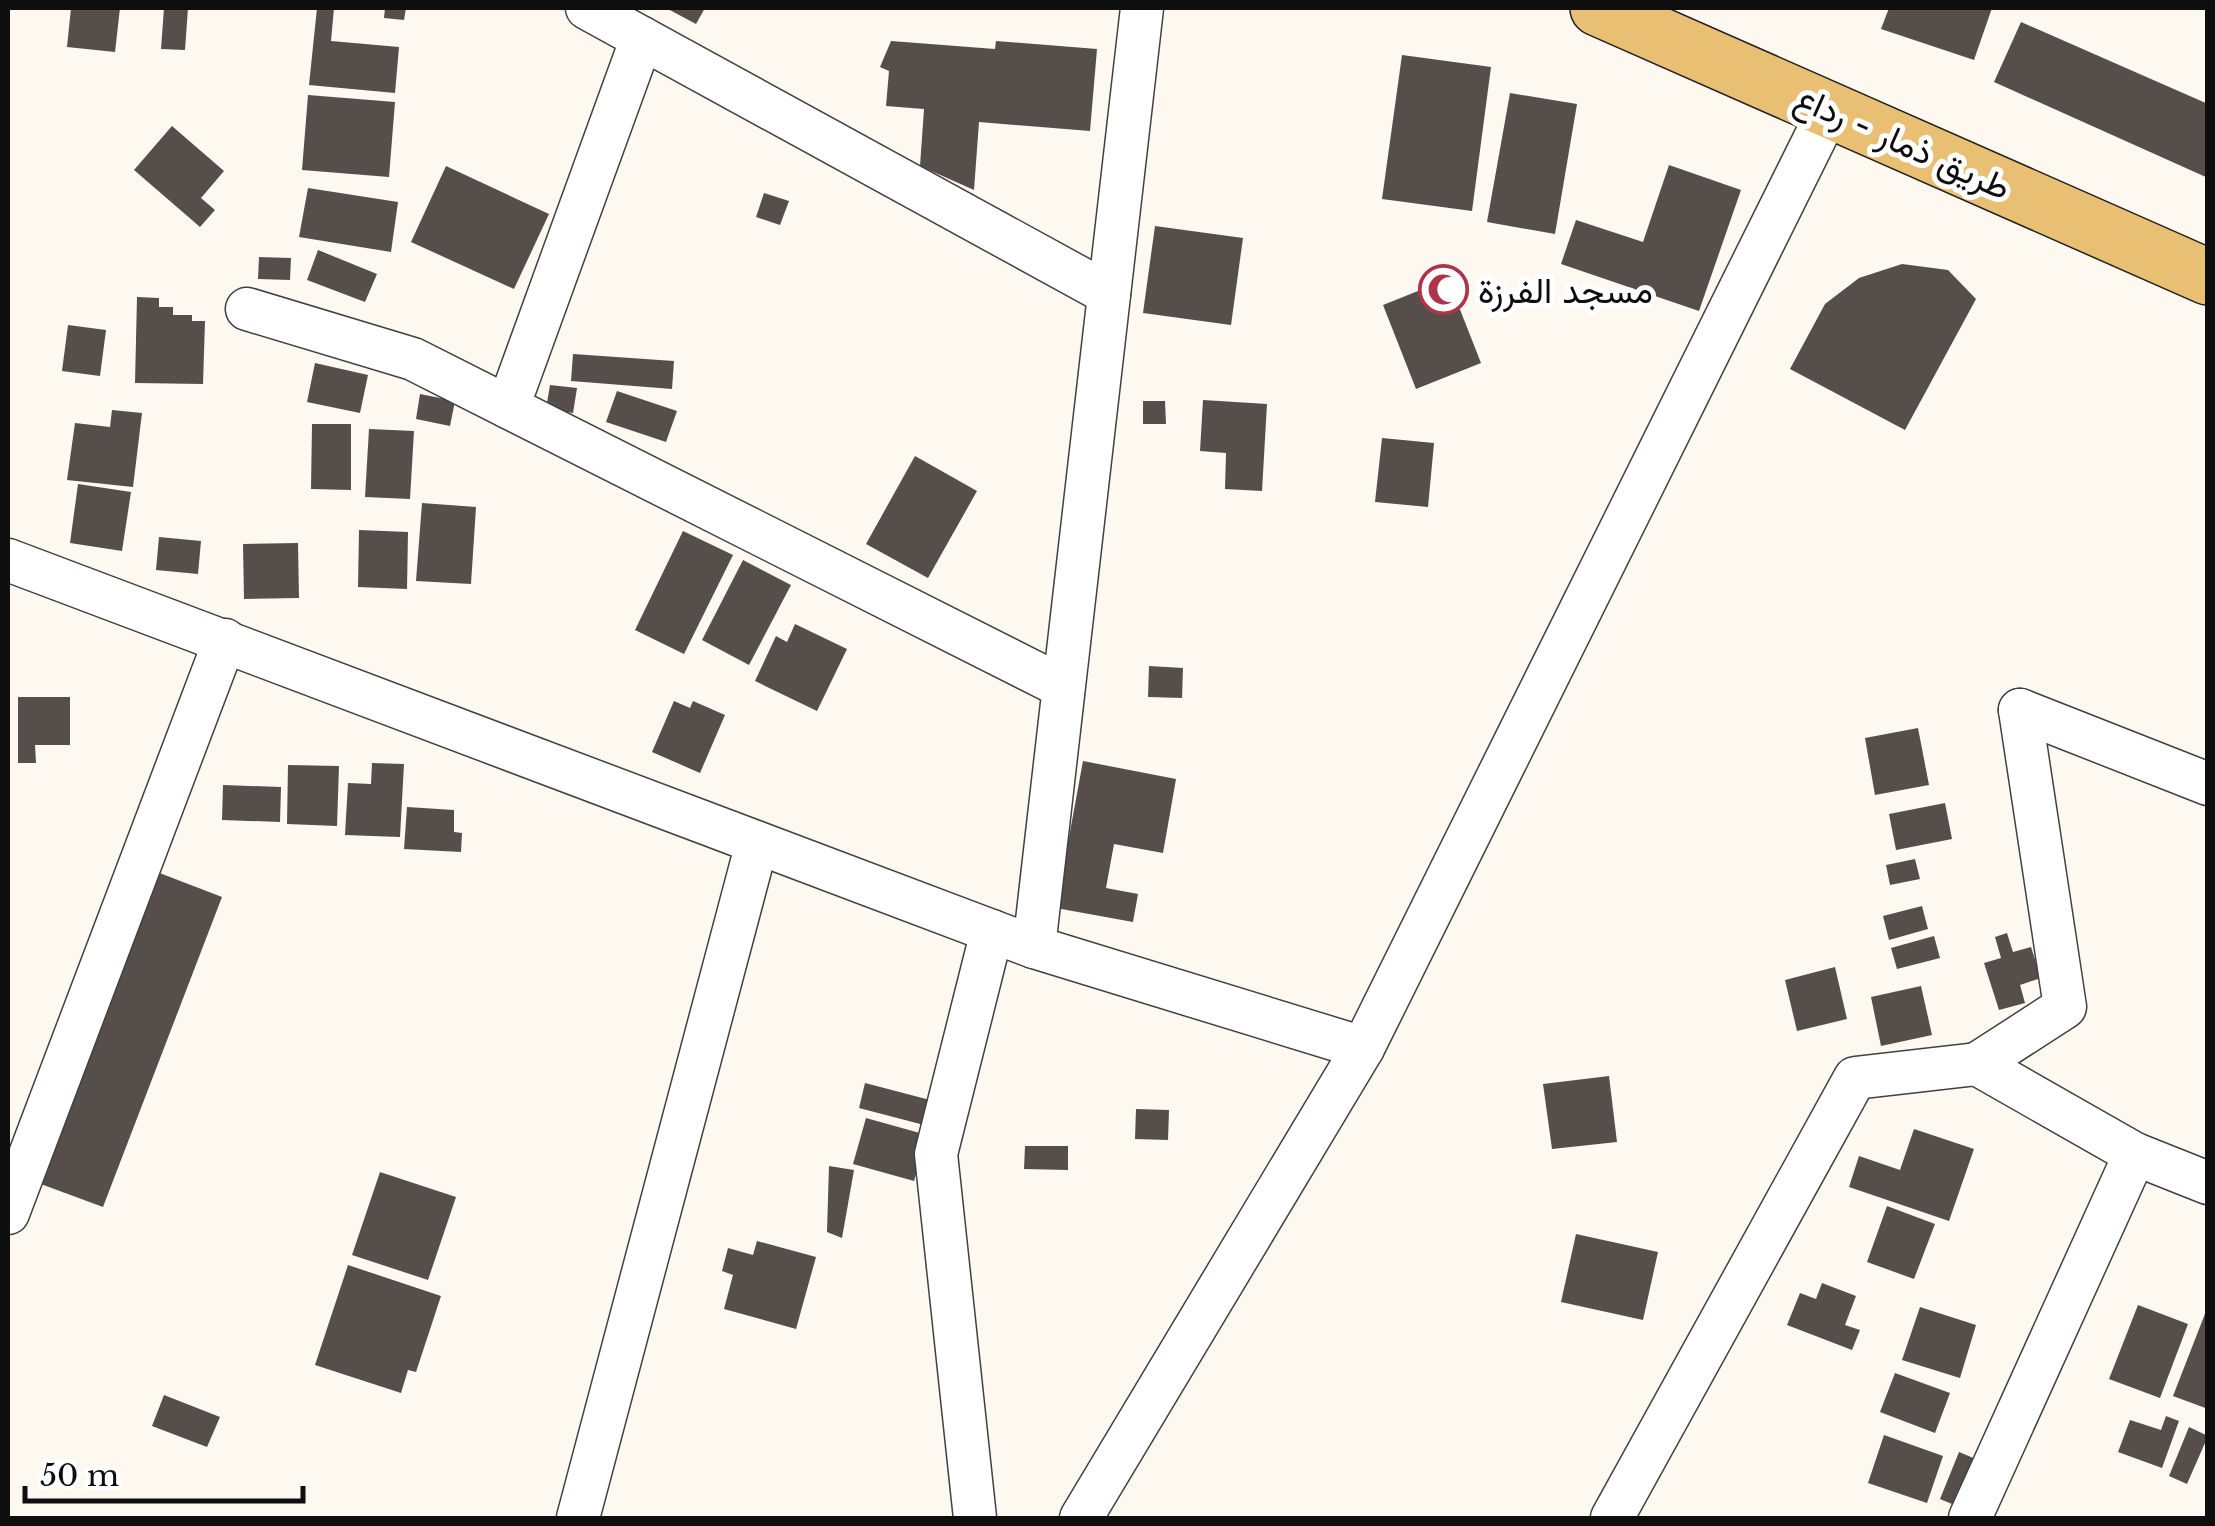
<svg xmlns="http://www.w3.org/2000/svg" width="2215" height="1526" font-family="'Libre Baskerville',Vazirmatn,serif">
<rect width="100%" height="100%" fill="#fdf9f0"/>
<!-- building -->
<g fill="#554e4b">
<polygon points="71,8 120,8 115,52 67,47"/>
<polygon points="164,8 188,8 185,50 161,49"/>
<polygon points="317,8 334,8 331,41 399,47 395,93 309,85"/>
<polygon points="385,8 406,8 404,20 384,18"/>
<polygon points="666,8 705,8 696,24"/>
<polygon points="1889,8 1992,8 1974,60 1881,29"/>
<polygon points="2021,22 2208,104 2208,178 1994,82"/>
<polygon points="891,41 995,49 996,41 1097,49 1090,131 979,122 974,190 920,166 924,109 886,106 889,71 880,67"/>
<polygon points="1402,55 1491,67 1472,211 1382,199"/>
<polygon points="1510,93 1577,104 1555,234 1487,222"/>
<polygon points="308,95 395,102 389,177 302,170"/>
<polygon points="172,126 224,171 201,198 215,210 200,227 134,170"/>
<polygon points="1669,165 1741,190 1699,311 1561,264 1576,220 1643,242"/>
<polygon points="446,166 549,214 514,289 411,242"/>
<polygon points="308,188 398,202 391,252 299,237"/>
<polygon points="764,193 789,201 780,225 756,217"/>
<polygon points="1155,226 1243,238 1231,325 1143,313"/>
<polygon points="318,250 377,274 365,302 307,280"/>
<polygon points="259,257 291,258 290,280 258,279"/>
<polygon points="1902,264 1948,270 1976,299 1905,430 1790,369 1825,304 1859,278"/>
<polygon points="1448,279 1481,363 1416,389 1383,305"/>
<polygon points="137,297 159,298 159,307 173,307 173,315 192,315 192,321 205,321 203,384 135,383"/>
<polygon points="68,325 106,330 100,376 62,371"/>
<polygon points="573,354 674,361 672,389 571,381"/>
<polygon points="315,363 368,375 360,413 307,402"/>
<polygon points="550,385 577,388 573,413 546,409"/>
<polygon points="617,391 677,411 666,442 606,422"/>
<polygon points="420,394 455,401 450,426 416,419"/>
<polygon points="1203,400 1267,404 1262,491 1225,489 1226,453 1200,451"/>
<polygon points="1143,401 1165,401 1166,424 1143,424"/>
<polygon points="112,410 142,413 133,487 67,480 75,423 110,427"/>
<polygon points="312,424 351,424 351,490 311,489"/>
<polygon points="369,429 414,431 410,499 365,497"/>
<polygon points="1382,438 1434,443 1428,507 1375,502"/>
<polygon points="915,456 977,491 928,578 866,544"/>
<polygon points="78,484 131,492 122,551 70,543"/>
<polygon points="422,503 476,507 471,584 416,581"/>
<polygon points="359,530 408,532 407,589 358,587"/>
<polygon points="683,531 733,555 684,654 635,630"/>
<polygon points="159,537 201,541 198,574 156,570"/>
<polygon points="298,543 299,598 244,599 243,544"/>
<polygon points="743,560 791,585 749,665 702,640"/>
<polygon points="795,624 847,649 817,711 755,681 776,636 787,642"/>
<polygon points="1149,666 1183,668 1182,698 1148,697"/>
<polygon points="18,697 70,697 70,745 35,745 36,763 18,763"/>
<polygon points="674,701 690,708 693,701 725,715 700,773 652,752"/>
<polygon points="1918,728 1929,785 1875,795 1865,738"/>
<polygon points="1083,761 1176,779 1163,853 1114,844 1106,888 1138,894 1133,922 1056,908"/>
<polygon points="372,763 404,764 400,837 345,835 348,783 371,784"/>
<polygon points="288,765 339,766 337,826 287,824"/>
<polygon points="223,785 281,787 280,822 222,820"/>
<polygon points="1945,803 1952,839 1896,850 1889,814"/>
<polygon points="407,807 454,810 454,832 462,833 461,852 404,849"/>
<polygon points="1915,859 1920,879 1890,885 1886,865"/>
<polygon points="157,872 222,897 103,1207 38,1183"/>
<polygon points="1922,906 1928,929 1889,940 1883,916"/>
<polygon points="2007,933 2013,952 2031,947 2041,978 2020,985 2025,1003 1999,1010 1984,963 2001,958 1995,937"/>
<polygon points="1934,936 1940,958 1897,969 1891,948"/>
<polygon points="1835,967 1847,1019 1797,1031 1785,980"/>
<polygon points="1921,986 1932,1035 1881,1046 1871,997"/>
<polygon points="1609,1076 1617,1142 1552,1149 1543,1084"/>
<polygon points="865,1083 930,1100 924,1125 859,1108"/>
<polygon points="1136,1109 1169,1110 1168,1140 1135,1139"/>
<polygon points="866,1118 927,1135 914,1181 853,1164"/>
<polygon points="1914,1129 1974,1149 1949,1221 1849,1187 1859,1156 1900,1170"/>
<polygon points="1025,1146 1068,1146 1068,1170 1024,1169"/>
<polygon points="829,1166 854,1170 842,1238 827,1232"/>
<polygon points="380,1172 456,1197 428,1280 352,1255"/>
<polygon points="1887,1206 1935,1224 1914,1279 1867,1262"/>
<polygon points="1576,1234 1658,1252 1643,1320 1561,1302"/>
<polygon points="757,1241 816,1257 796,1329 724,1309 733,1275 722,1271 728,1248 753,1255"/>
<polygon points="348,1265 441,1296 416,1372 408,1370 401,1393 315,1365"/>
<polygon points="1822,1283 1856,1296 1845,1325 1860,1330 1852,1350 1787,1325 1800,1293 1816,1299"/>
<polygon points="2138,1305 2188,1324 2160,1398 2109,1379"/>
<polygon points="2208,1306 2208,1409 2173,1396"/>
<polygon points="1920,1307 1976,1325 1960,1378 1902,1360"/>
<polygon points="1895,1373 1950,1393 1935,1433 1880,1412"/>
<polygon points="164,1395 220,1417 207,1447 152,1426"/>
<polygon points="2166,1416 2179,1421 2162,1468 2118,1452 2130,1420 2161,1430"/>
<polygon points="2189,1427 2208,1436 2187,1484 2169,1476"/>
<polygon points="1884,1435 1943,1456 1927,1503 1868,1483"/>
<polygon points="1959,1452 2002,1470 1983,1517 1940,1499"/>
</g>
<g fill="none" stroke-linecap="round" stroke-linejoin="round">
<defs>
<g id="minor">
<polyline points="587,8 1109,294"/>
<polyline points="247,309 413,359 1063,687"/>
<polyline points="508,407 642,38"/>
<polyline points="8,560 1034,947 1142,8"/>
<polyline points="2020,710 2208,784"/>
<polyline points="1034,947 1363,1048"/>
<polyline points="1977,1064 2065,1007 2020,710"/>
<polyline points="8,1213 225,640"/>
<polyline points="578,1518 757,843"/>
<polyline points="975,1518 936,1154 992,931"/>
<polyline points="1081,1518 1363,1048 1829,110"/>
<polyline points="1612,1518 1855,1078 1977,1064 2135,1154 2208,1183"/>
<polyline points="1970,1518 2135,1154"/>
</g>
<polyline id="primary" points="1598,8 2208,277"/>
</defs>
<!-- minor casing -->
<use href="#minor" stroke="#414141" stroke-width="45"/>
<!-- primary casing -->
<use href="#primary" stroke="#1f1f1f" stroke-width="58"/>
<!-- minor -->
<use href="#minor" stroke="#fff" stroke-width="42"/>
<!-- primary -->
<use href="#primary" stroke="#e9bf74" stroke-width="55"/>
</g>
<!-- icons -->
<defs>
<symbol id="mosque-ring" viewBox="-11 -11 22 22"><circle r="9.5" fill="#fff" stroke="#ae3549" stroke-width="1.5"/><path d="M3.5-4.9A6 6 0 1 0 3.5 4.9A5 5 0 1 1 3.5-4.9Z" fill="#ae3549"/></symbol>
</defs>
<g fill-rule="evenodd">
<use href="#mosque-ring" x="1416" y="262" width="55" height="55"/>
</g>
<g text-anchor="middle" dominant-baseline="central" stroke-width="10" stroke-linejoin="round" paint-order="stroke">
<!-- street labels -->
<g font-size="35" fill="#0e0e0e" stroke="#fff">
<text transform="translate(1903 142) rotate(24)">طريق ذمار - رداع</text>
</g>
<!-- poi labels -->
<g font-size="35" fill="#0e0e0e" stroke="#fff" text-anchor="start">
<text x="1478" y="290">مسجد الفرزة</text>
</g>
</g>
<!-- border -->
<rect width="2215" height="1526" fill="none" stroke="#0e0e0e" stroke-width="20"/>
<!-- scale -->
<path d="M25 1486v15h278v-15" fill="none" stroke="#0e0e0e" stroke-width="5"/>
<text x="40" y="1486" font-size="30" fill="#0e0e0e" stroke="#ffffff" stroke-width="8" paint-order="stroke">50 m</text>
</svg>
